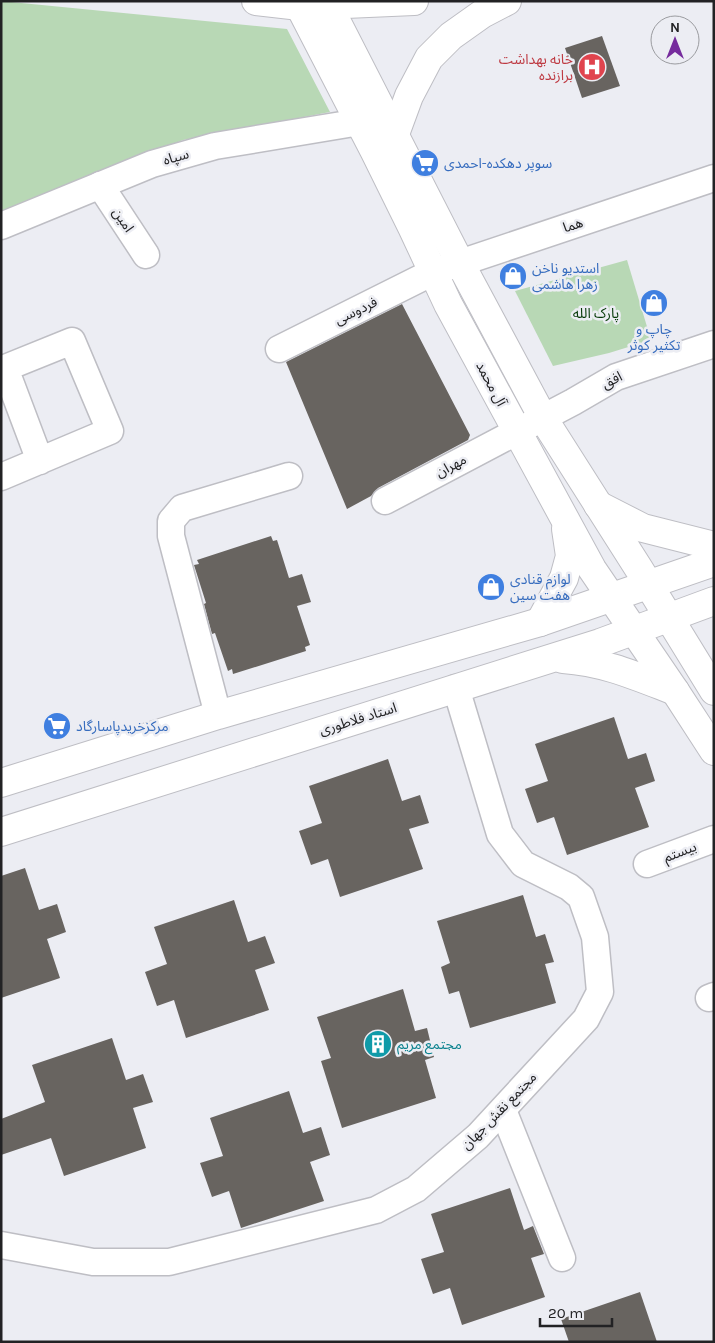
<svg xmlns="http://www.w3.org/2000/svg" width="715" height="1343" font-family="Karla,'Noto Sans Arabic',sans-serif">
<rect width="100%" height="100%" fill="#ecedf3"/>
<!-- green -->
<g fill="#b8d8b5">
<polygon points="1,1 287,29 330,112 183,140 1,213"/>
<polygon points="627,260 651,340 609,353 553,366 515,291"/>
</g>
<!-- building -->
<g fill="#686460">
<polygon points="602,36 620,86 582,98 565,48"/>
<polygon points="402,304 470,435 468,440 378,488 371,496 347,509 286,362"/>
<polygon points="271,536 273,541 277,540 289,578 302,574 311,602 297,606 310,645 305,647 306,651 233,674 232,669 228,671 215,633 212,634 204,604 206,603 194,565 199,564 197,560"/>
<polygon points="614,717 628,759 646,753 655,781 635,788 649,827 567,855 554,817 537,823 525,789 548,781 535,744"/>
<polygon points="388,759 402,801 420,795 429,823 409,829 423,869 340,897 328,859 311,865 299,831 322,823 309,786"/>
<polygon points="25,868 39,910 57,904 66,932 47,939 60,978 1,998 1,876"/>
<polygon points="523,895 536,937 545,934 554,962 545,964 556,1003 470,1028 459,991 449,994 441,967 450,963 437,921"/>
<polygon points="234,900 248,942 265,936 275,963 255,970 269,1010 186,1038 174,1000 157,1006 145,972 167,964 154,927"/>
<polygon points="403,989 415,1031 427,1028 434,1057 425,1060 436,1098 342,1128 321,1061 331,1058 317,1017"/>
<polygon points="112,1038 126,1080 143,1074 153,1102 133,1108 146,1148 64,1176 51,1138 1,1155 1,1119 45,1102 32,1065"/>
<polygon points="289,1091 303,1133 321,1127 330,1155 310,1162 324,1201 241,1228 229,1191 212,1197 200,1163 223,1156 210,1118"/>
<polygon points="510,1188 524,1230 533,1226 544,1254 531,1258 545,1297 462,1325 450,1288 433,1294 421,1259 444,1252 431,1214"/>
<polygon points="640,1292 657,1342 569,1342 561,1319"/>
</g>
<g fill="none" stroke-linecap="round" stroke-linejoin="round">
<defs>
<g id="minor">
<polyline points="100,185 146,255"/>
<polyline points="1,226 152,164 215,146 360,122"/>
<polyline points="279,349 433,272 714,178"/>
<polyline points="1,477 110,431 72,341 5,368 40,461"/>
<polyline points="385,501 573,402 616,377 714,344"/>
<polyline points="218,715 171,536 171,521 182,508 289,476"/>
<polyline points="647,864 714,839"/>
<polyline points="709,998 714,996"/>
<polyline points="503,1110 562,1258"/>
<polyline points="1,1245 93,1262 169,1262 376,1210 416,1189 478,1136 586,1019 600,992 595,937 581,897 569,887 523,864 500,834 456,688"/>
</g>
<g id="major">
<polyline points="256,1 300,6 414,1"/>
<polyline points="297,1 375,152 412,227 448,304 592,569 675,691 714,751"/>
<polyline points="326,1 460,263 543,418 639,569 714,691"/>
<polyline points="395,134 409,96 429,58 451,36 482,14 507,1"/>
<polyline points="598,505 643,528 714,546"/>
<polyline points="540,622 564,578 570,556 566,529"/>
<path d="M563,659C605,662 636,676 675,691"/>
<polyline points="1,783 218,715 540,622 714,562"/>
<polyline points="1,832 600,643 714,601"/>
</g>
</defs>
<!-- minor casing -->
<use href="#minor" stroke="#bebec4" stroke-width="29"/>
<!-- major casing -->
<use href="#major" stroke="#bebec4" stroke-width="30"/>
<!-- minor -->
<use href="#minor" stroke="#fff" stroke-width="26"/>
<!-- major -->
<use href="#major" stroke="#fff" stroke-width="28"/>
</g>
<!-- icons -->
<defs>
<symbol id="hospital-disc" viewBox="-11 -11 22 22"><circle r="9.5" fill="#e0444e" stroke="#ecedf3"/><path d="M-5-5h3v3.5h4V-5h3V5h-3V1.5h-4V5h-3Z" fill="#fff"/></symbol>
<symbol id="supermarket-disc" viewBox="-11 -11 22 22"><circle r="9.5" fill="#3f7fe0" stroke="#ecedf3"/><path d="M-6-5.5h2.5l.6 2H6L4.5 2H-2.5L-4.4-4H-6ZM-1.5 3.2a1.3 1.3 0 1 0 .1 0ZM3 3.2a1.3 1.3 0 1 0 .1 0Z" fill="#fff"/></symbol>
<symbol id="shop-disc" viewBox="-11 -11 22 22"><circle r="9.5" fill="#3f7fe0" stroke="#ecedf3"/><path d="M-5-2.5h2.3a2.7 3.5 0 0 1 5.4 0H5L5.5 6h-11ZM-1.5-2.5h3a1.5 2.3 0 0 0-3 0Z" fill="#fff"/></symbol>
<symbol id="building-disc" viewBox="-11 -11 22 22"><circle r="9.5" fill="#0f9aa8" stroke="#ecedf3"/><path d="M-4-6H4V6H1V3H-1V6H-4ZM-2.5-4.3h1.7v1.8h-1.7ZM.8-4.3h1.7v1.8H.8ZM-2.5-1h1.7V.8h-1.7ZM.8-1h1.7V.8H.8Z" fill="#fff"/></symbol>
</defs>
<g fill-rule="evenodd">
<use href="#hospital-disc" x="576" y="51" width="32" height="32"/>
<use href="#supermarket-disc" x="409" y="147" width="32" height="32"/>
<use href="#shop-disc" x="497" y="260" width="32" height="32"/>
<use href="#shop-disc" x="638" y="287" width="32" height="32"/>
<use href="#shop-disc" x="475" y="571" width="32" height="32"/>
<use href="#supermarket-disc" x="41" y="710" width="32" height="32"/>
<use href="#building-disc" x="362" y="1028" width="32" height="32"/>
</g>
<g text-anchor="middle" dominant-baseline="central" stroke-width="5" stroke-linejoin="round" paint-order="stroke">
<!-- health labels -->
<g font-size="14" fill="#be3a42" stroke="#ecedf3" text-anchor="end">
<text x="573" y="59">خانه بهداشت<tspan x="573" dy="16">برازنده</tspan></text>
</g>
<!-- street labels -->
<g font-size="14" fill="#222224" stroke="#ecedf3">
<text transform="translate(176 157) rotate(-16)">سپاه</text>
<text transform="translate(123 220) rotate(56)">امین</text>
<text transform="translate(573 225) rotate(-18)">هما</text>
<text transform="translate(356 311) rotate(-26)">فردوسی</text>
<text transform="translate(612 380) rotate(-26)">افق</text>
<text transform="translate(491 384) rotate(62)">آل محمد</text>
<text transform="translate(451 466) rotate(-28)">مهران</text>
<text transform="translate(358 719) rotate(-17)">استاد فلاطوری</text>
<text transform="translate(680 852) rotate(-21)">بیستم</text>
<text transform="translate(499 1111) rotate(-46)">مجتمع نقش جهان</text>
</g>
<!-- shop labels -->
<g font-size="14" fill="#366cbe" stroke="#ecedf3" text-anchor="start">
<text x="444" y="163">سوپر دهکده-احمدی</text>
<text x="532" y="268">استدیو ناخن<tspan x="532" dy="16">زهرا هاشمی</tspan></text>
<text x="654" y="329" text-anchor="middle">چاپ و<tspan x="654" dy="16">تکثیر کوثر</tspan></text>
<text x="510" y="579">لوازم قنادی<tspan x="510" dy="16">هفت سین</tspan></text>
<text x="76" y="726">مرکزخریدپاسارگاد</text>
</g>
<!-- park labels -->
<g font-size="14" fill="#063a08" stroke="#ecedf3">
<text x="596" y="313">پارک الله</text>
</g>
<!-- culture labels -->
<g font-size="14" fill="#0d838f" stroke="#ecedf3" text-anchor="start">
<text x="397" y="1044">مجتمع مریم</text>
</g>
</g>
<!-- border -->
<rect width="715" height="1343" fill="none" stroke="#222224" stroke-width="5"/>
<!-- north arrow -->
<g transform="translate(675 40)"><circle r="24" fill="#ecedf3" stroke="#9b9ca0"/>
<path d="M0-4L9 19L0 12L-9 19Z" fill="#762b9d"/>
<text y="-8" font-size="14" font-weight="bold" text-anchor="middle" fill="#222224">N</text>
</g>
<!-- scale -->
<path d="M540 1318v8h72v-8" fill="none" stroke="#222224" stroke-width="2.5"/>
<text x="548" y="1318" font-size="15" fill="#222224" stroke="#ecedf3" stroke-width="4" paint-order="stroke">20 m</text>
</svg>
